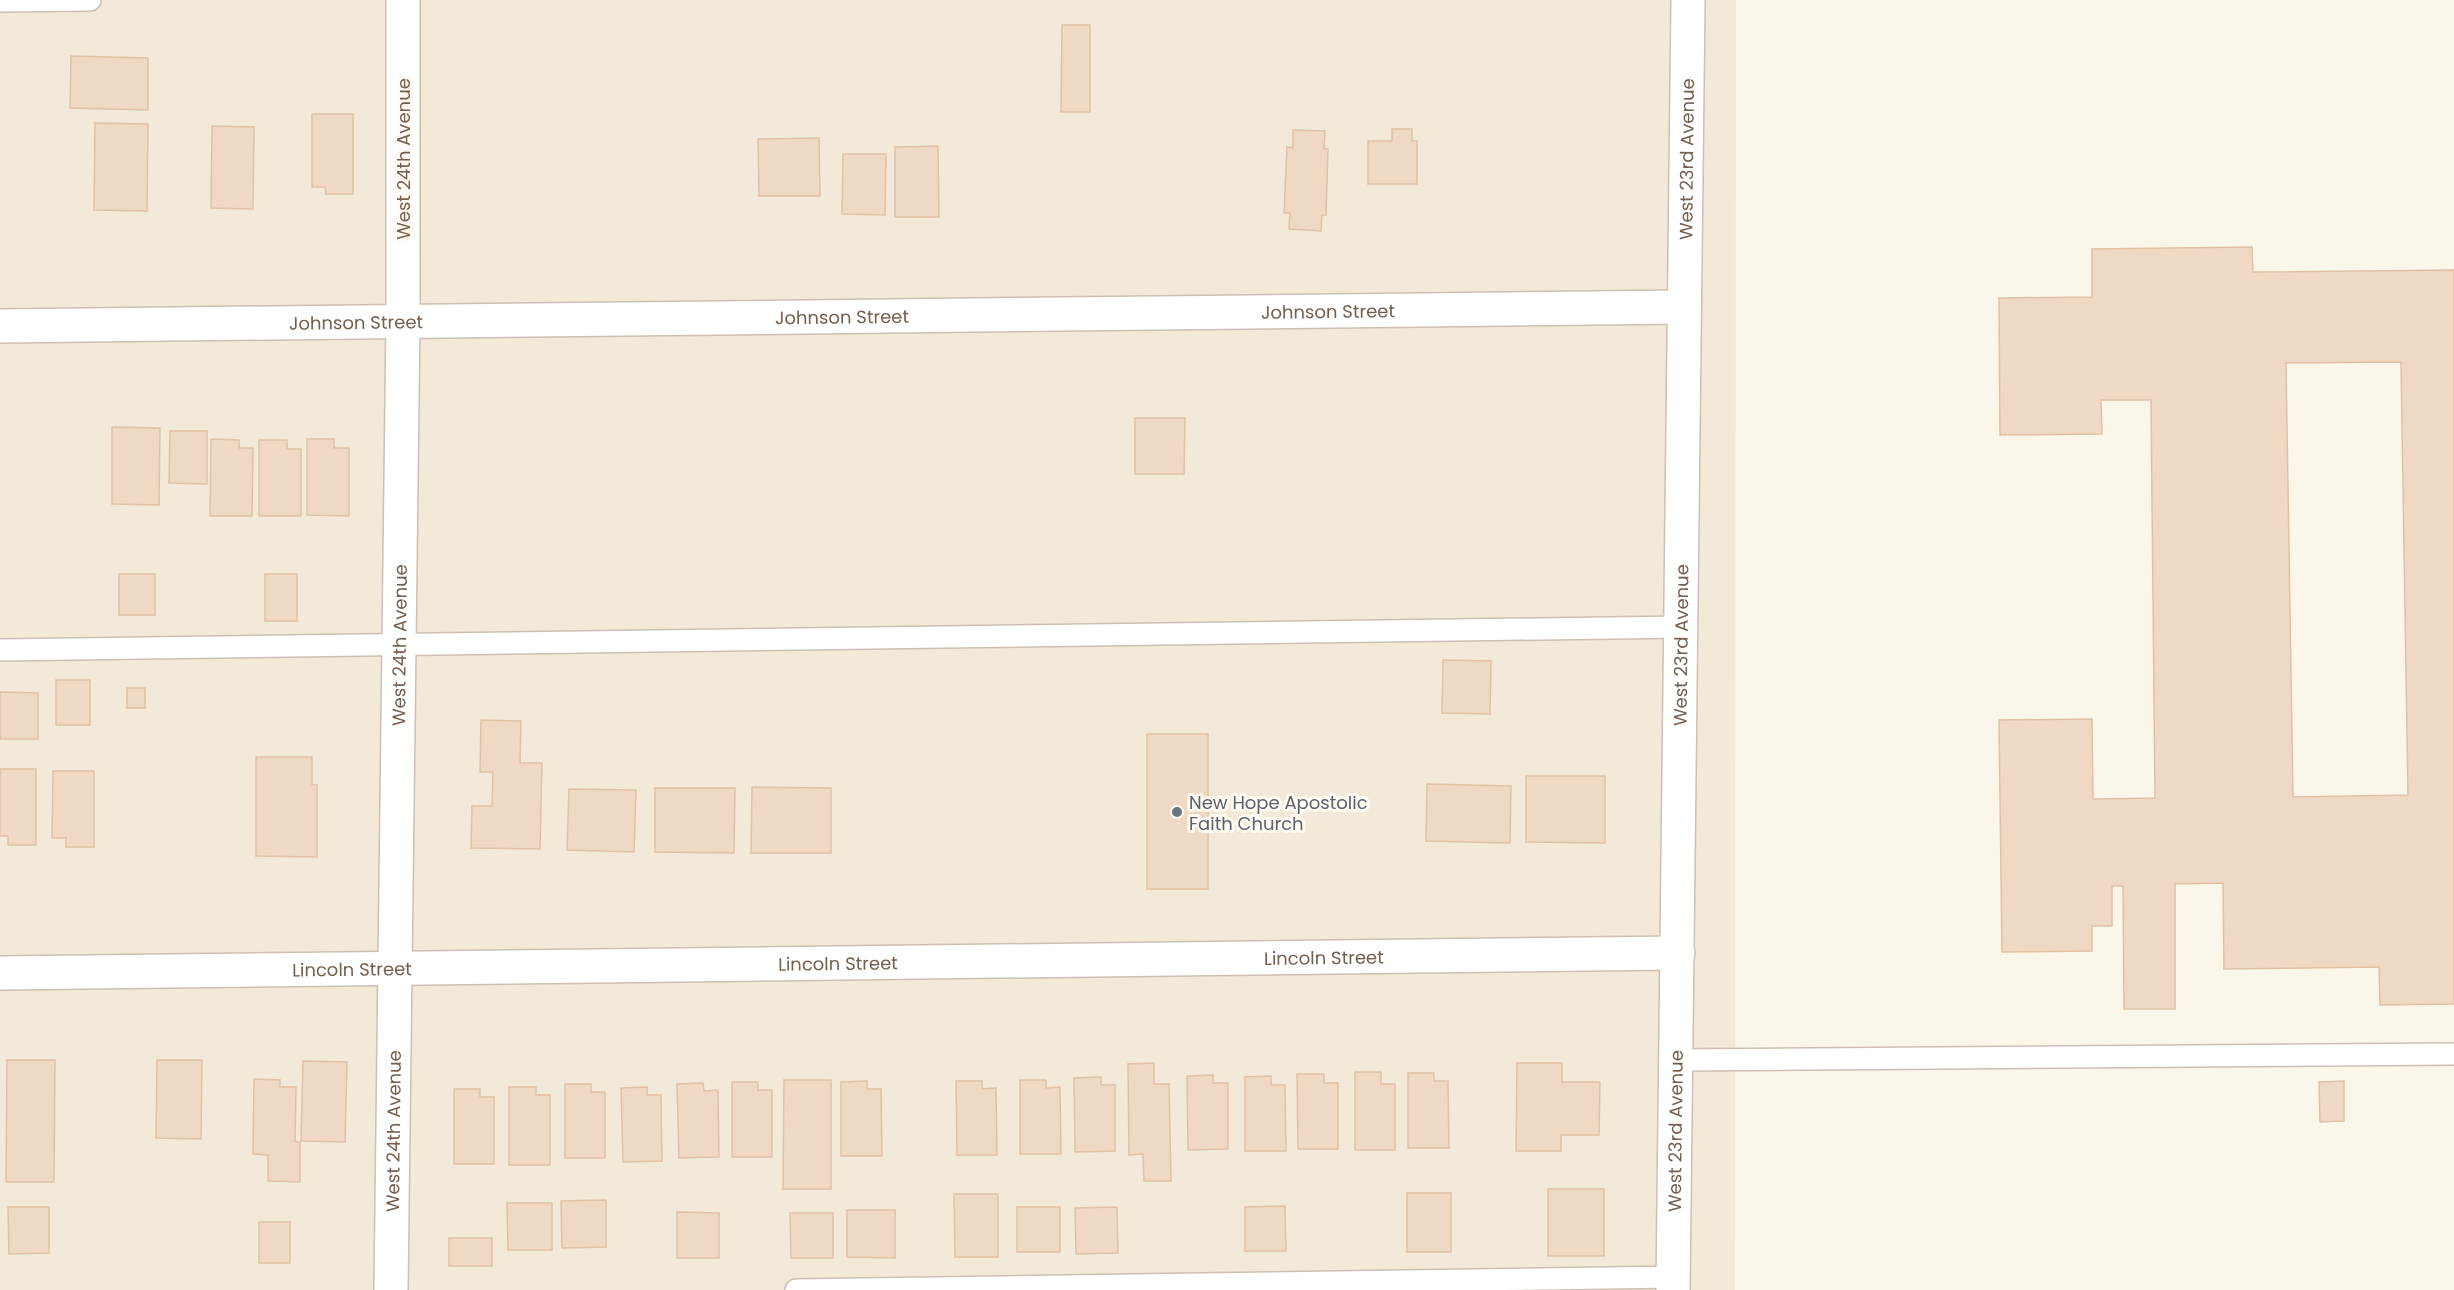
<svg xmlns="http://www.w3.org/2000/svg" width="2454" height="1290" font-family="Poppins,sans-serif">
<rect width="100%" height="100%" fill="#fbf6ea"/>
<!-- residential -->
<polygon fill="#f3e9d9" points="0,0 1736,0 1735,1290 0,1290"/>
<!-- building -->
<g fill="#efd9c4" stroke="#e1c1a5" stroke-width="1.5" fill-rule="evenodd">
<polygon points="1062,25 1090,25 1090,112 1061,112"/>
<polygon points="71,56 148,58 148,110 70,108"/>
<polygon points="312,114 353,114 353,194 326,194 325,187 312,187"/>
<polygon points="95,123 148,124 147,211 94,210"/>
<polygon points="212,126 254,127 253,209 211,208"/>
<polygon points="1392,129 1412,129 1412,141 1417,141 1417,184 1368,184 1368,141 1392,141"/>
<polygon points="1293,130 1325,131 1324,149 1328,149 1326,215 1322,215 1321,231 1289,229 1290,213 1284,213 1287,147 1293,148"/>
<polygon points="819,138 820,196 759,196 758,139"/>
<polygon points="938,146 939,217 895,217 895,147"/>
<polygon points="843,154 886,154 885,215 842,214"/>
<path d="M2252,247L2253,272L2454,270V1004L2380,1005L2379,967L2224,969L2223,883L2175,884V1009H2124L2123,886H2112V926H2092V951L2002,952L1999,720L2092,719L2093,799L2155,798L2151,400H2101L2102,434L2000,435L1999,298L2092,297V249ZM2401,362L2408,795L2293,797L2286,363Z"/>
<polygon points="1135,418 1185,418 1184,474 1135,474"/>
<polygon points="112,427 160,428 159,505 112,504"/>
<polygon points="170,431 207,431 207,484 169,483"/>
<polygon points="211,439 239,440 239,448 253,448 252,516 210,516"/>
<polygon points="307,439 334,439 334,448 349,448 349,516 307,515"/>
<polygon points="259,440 287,440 287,449 301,449 301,516 259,516"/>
<rect x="119" y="574" width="36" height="41"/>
<rect x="265" y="574" width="32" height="47"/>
<polygon points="1443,660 1491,661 1490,714 1442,713"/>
<rect x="56" y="680" width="34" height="45"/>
<rect x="127" y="688" width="18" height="20"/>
<polygon points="0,692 38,693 38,739 0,739"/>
<polygon points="481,720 521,721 520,763 542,763 540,849 471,848 472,806 492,806 493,772 480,772"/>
<rect x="1147" y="734" width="61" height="155"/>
<polygon points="256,757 312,757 312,785 317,785 317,857 256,856"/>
<polygon points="0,769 36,769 36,845 8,845 8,836 0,836"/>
<polygon points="53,771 94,771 94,847 66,847 66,838 52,838"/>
<polygon points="1526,776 1605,776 1605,843 1526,842"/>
<polygon points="1427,784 1511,786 1510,843 1426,841"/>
<polygon points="752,787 831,788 831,853 751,853"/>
<polygon points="655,788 735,788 734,853 655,852"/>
<polygon points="569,789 636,790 634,852 567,850"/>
<polygon points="7,1060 55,1060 54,1182 6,1182"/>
<polygon points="157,1060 202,1060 201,1139 156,1138"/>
<polygon points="303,1061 347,1062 345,1142 301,1141"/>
<polygon points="1154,1063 1154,1084 1169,1084 1171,1181 1144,1181 1143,1154 1129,1155 1128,1064"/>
<polygon points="1517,1063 1562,1063 1562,1082 1600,1082 1599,1135 1561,1135 1561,1151 1516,1151"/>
<polygon points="1355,1072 1381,1072 1381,1084 1395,1084 1395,1150 1355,1150"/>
<polygon points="1408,1073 1434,1073 1434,1081 1448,1081 1449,1148 1408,1148"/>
<polygon points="1297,1074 1324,1074 1324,1083 1338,1083 1338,1149 1298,1149"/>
<polygon points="1213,1075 1213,1083 1228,1083 1228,1149 1188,1150 1187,1076"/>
<polygon points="1271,1076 1271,1085 1285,1085 1286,1151 1245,1151 1245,1077"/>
<polygon points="1101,1077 1101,1085 1115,1085 1115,1151 1075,1152 1074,1078"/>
<polygon points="254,1079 280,1080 280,1087 296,1087 295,1142 300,1142 300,1182 268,1181 268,1155 253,1154"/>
<polygon points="784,1080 831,1080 831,1189 783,1189"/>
<polygon points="1020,1080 1046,1080 1046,1088 1060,1087 1061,1154 1020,1154"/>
<polygon points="867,1081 867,1089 881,1089 882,1156 841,1156 841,1082"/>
<polygon points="956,1081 982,1081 982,1089 996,1088 997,1155 957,1155"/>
<polygon points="2344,1081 2344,1121 2320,1122 2319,1082"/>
<polygon points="732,1082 758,1082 758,1090 772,1090 772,1157 732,1157"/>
<polygon points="703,1083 704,1091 718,1090 719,1157 679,1158 677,1084"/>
<polygon points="565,1084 591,1084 591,1092 605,1092 605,1158 565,1158"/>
<polygon points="509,1087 536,1087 536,1095 550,1095 550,1165 509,1165"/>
<polygon points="647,1087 647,1095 661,1095 662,1161 623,1162 621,1088"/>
<polygon points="454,1089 480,1089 480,1097 494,1097 494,1164 454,1164"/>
<rect x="1548" y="1189" width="56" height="67"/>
<rect x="1407" y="1193" width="44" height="59"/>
<polygon points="954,1194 998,1194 998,1257 955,1257"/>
<polygon points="606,1200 606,1247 562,1248 561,1201"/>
<polygon points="507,1203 552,1203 552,1250 508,1250"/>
<polygon points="1285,1206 1286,1251 1245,1251 1245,1207"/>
<polygon points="8,1207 49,1207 49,1253 9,1254"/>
<rect x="1017" y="1207" width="43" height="45"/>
<polygon points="1117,1207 1118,1253 1076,1254 1075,1208"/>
<polygon points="847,1210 895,1210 895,1258 847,1257"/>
<polygon points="677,1212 719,1213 719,1258 677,1258"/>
<polygon points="790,1213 833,1213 833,1258 791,1258"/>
<rect x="259" y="1222" width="31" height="41"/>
<rect x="449" y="1238" width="43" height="28"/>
</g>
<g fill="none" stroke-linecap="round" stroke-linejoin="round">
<defs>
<g id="service">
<polyline points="0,1 90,0"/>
<polyline points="0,650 1681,627"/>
<polyline points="1676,1060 2454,1054"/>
<polyline points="796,1290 1674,1277"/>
</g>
<g id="minor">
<path id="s1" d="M0,326L1684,307"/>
<path id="s2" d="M0,973L1678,953"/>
<path id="s3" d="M391,1290L403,320V0"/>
<path id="s4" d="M1673,1290L1688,0"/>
</g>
</defs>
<!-- service casing -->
<use href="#service" stroke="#cdbfb1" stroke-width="24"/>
<!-- minor casing -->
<use href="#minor" stroke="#cdbfb1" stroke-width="36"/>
<!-- service -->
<use href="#service" stroke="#fff" stroke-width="21"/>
<!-- minor -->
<use href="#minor" stroke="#fff" stroke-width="33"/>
</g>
<!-- markers -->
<circle fill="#6b7280" stroke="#fefaf1" stroke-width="2" cx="1177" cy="812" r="6"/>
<g text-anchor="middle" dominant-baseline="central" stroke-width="6" stroke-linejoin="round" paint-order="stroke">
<!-- street labels -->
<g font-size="18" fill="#75604f" stroke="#fefaf1">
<text transform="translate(403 159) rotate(-90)">West 24th Avenue</text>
<text stroke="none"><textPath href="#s4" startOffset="1131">West 23rd Avenue</textPath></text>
<text stroke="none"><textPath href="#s1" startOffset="1328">Johnson Street</textPath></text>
<text stroke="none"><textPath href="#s1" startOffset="842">Johnson Street</textPath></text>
<text stroke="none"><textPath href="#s1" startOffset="356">Johnson Street</textPath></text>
<text stroke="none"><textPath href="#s3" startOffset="645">West 24th Avenue</textPath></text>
<text stroke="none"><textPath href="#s4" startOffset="645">West 23rd Avenue</textPath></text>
<text stroke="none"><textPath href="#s2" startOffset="1324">Lincoln Street</textPath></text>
<text stroke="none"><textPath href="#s2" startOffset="838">Lincoln Street</textPath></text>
<text stroke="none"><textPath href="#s2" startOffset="352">Lincoln Street</textPath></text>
<text stroke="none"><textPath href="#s3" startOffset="159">West 24th Avenue</textPath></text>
<text stroke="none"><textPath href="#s4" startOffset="159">West 23rd Avenue</textPath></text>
</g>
<!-- worship labels -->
<g font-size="18" fill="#5b616d" stroke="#fefaf1" text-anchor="start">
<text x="1189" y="802">New Hope Apostolic<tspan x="1189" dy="21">Faith Church</tspan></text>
</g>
</g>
</svg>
